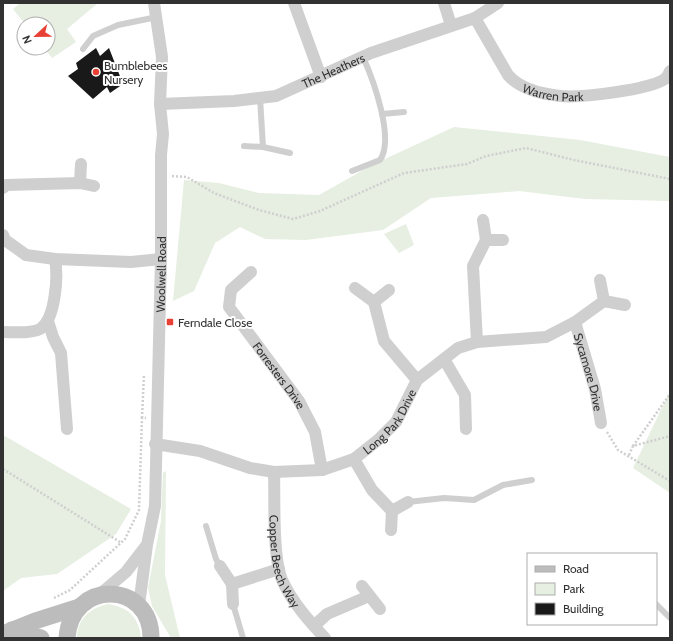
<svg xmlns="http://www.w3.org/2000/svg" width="673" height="641" font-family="Cabin,sans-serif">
<rect width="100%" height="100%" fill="#fff"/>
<!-- green -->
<g fill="#e6efe1">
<polygon points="20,3 98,3 67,29 76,42 52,58 44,48 48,48 48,24 25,24 13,9"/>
<polygon points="454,127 580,140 670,157 670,201 585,199 519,191 431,198 383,230 306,240 265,239 240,227 215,243 194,291 173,301 184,180 219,183 259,193 319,195 374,164"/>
<polygon points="406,224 414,245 399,253 384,234"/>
<polygon points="670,391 670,493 633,468"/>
<polygon points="3,435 131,509 116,534 57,574 21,578 3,591"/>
<polygon points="166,471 165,575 180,638 171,638 152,606 148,588 161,521 163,473"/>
<path d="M108,604C128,607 139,617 141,638H77C77,619 90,608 108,604Z"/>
</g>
<!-- building -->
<polygon fill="#191919" points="96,48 100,56 109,48 123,84 110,93 107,87 93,99 68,76 78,69 76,63"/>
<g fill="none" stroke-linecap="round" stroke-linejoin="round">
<!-- path -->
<g stroke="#cfcfcf" stroke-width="2.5" stroke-dasharray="2 2" stroke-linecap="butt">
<polyline points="172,176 187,177 214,193 259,210 293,219 320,211 404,173 467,164 486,156 526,148 574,160 670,179"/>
<polyline points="142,418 144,374"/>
<polyline points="607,432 618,450 670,481"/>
<polyline points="633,446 670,394"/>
<polyline points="629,455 633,446 670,436"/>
<polyline points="3,469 120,542"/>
<polyline points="54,598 70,590 125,539 139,510 142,418 146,418"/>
</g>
<!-- lane -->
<g stroke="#cfcfcf" stroke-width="6">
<polyline points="83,49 93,36 118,25 157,17"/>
<polyline points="260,98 263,147"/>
<polyline points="382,114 404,112"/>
<polyline points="244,146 263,147 290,153"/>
<path d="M352,171L380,160C395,139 373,79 363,57"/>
<polyline points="408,502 444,498 474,500 503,485 532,480"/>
<polyline points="206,526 216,559 220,566"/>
<polyline points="233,604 243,638"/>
<polyline points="656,604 670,618"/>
</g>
<!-- street -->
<g stroke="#cfcfcf" stroke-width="12">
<polyline points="294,3 321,77"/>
<polyline points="444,3 451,25"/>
<path id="s1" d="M475,18L508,75C520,89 541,94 560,96C581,98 648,90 665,79C667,77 669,74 670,71"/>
<path id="s2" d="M160,104L234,101L276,96L371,53L475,18L498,3"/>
<polyline points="80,183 81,164"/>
<polyline points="3,188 6,185 80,183 94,186"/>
<polyline points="3,235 5,240 26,255 55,259 131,262 161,259"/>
<polyline points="486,240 503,240"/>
<path id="s3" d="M251,272L231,290L229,307L299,401L315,432L322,470"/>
<polyline points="355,288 374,302"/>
<polyline points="389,290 374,302 384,341 417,380"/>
<polyline points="604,301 625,305"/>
<polyline points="48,321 53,337 61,353 67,429"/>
<path id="s4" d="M575,322L595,389L601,423"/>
<path d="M3,332C13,332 30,334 40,329C56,319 58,275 55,259"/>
<polyline points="477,342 473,266 486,240 483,220"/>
<polyline points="444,359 465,395 466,429"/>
<path id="s5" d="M155,444L200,451L250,468L274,472L322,470L354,459L378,440L396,422L417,380L458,348L477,342L546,337L575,322L604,301L600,280"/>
<polyline points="354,459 372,490 392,511 408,502"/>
<path id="s6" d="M274,472C275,498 272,560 283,582C293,603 309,621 325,638"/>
<polyline points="391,530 392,511"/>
<polyline points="220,566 232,584 279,569"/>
<polyline points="232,584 233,604"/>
<polyline points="362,586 380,609"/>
<polyline points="99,595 126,572 146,546"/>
<path id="s7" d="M139,605L147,545L155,506L161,259V155L163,134L160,104L162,57L154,3"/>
<polyline points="314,626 327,614 369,596"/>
</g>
<!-- secondary -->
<g stroke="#bcbcbc" stroke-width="17">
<polyline points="12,630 41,638"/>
<polyline points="3,634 35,621 79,607"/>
<path d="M67,638C71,579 151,580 151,638"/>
</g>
</g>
<!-- markers -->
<g fill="#e84035" stroke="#fff" stroke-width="1.5">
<circle cx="96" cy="72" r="4"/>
<rect x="166" y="318" width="8" height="8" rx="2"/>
</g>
<g text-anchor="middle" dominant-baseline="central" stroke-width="4" stroke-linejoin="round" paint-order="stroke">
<!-- poi labels -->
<g font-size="12" fill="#323232" stroke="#fff" text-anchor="start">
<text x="104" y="65">Bumblebees<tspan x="104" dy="14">Nursery</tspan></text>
<text x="178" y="322">Ferndale Close</text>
</g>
<!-- street labels -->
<g font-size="12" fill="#323232" stroke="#fff">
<text stroke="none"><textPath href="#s2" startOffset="179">The Heathers</textPath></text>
<text stroke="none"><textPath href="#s1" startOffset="116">Warren Park</textPath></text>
<text stroke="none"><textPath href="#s7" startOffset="332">Woolwell Road</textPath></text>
<text stroke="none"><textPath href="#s4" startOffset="52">Sycamore Drive</textPath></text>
<text stroke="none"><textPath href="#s3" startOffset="129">Forresters Drive</textPath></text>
<text stroke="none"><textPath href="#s5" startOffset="257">Long Park Drive</textPath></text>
<text stroke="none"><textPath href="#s6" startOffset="91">Copper Beech Way</textPath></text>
</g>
</g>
<!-- border -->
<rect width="673" height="641" fill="none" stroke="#323232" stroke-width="8"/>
<!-- legend -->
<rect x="527" y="553" width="130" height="72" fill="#ffffff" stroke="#adadad"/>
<rect x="535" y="566" width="20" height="6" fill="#bcbcbc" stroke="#adadad"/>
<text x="563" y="573" font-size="12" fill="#323232">Road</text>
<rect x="535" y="583" width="20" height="12" fill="#e6efe1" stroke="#adadad"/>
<text x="563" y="593" font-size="12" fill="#323232">Park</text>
<rect x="535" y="603" width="20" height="12" fill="#191919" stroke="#adadad"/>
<text x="563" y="613" font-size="12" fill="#323232">Building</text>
<!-- north arrow -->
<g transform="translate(36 36) rotate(248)"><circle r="19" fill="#ffffff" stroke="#adadad"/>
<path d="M0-3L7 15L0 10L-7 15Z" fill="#e84035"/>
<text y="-6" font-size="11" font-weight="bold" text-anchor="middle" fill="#323232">N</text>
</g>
</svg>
